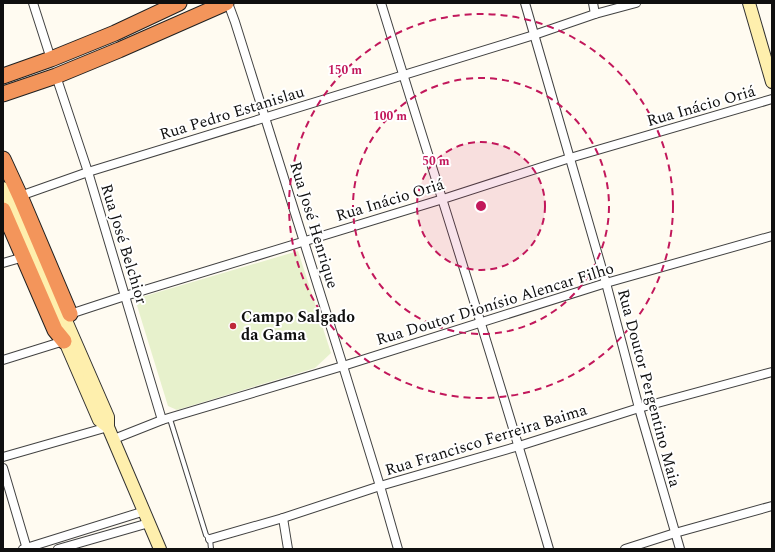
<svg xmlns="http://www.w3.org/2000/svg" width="775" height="552" font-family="Spectral,serif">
<rect width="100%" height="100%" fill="#fffbf1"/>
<!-- pitch -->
<polygon fill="#e7f1cc" points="298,251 331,353 315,368 177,410 168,406 135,299"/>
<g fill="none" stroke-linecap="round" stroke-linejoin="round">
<defs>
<polyline id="lane" points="170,419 206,535 210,539 211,549"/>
<g id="street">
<polyline points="33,3 51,59"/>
<polyline points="228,3 235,22 343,366 380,486 398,549"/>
<path d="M381,3C437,185 496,366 549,549"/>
<polyline points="525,3 606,283 639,408 680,549"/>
<polyline points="593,3 595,14"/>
<polyline points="56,76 88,172 162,420"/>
<polyline points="20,196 88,172 534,35 595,14 636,3"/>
<polyline points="3,263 24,257"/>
<polyline points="67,315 125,296 443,199 570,158 772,99"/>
<polyline points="3,360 64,341"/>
<polyline points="114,439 162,420 343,366 606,283 772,236"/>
<polyline points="3,457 108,427"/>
<polyline points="3,468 27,549"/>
<polyline points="283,518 288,549"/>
<polyline points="210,539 283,518 380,486 519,446 639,408 772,372"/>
<polyline points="23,549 145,511"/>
<polyline points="58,549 149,523"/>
<polyline points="625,549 675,533 772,506"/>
</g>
<g id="secondary">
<polyline points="749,3 772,82"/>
<polyline points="3,188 56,310 57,323 99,420 108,427"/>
<polyline points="56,310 64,316 108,417 108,427 160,549"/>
</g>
<g id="highway">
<polyline points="3,76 51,59 115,33 179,3"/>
<polyline points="3,94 56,76 119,50 226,3"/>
<polyline points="3,159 20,196 70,314"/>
<polyline points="3,210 55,330 64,341"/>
</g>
</defs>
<!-- lane casing -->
<use href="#lane" stroke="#424242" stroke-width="6"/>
<!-- street casing -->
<use href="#street" stroke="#424242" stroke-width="10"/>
<!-- secondary casing -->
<use href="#secondary" stroke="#313131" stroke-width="14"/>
<!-- highway casing -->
<use href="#highway" stroke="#202020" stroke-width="17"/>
<!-- lane -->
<use href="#lane" stroke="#fff" stroke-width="4"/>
<!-- street -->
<use href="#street" stroke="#fff" stroke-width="8"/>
<!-- secondary -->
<use href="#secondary" stroke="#feefad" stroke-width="12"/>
<!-- highway -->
<use href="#highway" stroke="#f3955b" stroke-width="15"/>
</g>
<!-- distance rings -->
<circle cx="481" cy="206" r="64" fill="#c2185b" fill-opacity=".12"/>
<g fill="none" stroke="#c2185b" stroke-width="2" stroke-dasharray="7 5">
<circle cx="481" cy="206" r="64"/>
<circle cx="481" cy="206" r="128"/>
<circle cx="481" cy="206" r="192"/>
</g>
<!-- markers -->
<circle fill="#be273a" stroke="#fff" stroke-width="1.5" cx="233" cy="326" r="4"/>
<g text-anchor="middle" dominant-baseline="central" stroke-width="4" stroke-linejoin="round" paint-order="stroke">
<!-- street labels -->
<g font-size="16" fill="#0f0f0f" stroke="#fff">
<text transform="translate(701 106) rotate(-16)">Rua Inácio Oriá</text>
<text transform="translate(232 113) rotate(-17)">Rua Pedro Estanislau</text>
<text transform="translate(390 200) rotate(-17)">Rua Inácio Oriá</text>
<text transform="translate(314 225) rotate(73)">Rua José Henrique</text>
<text transform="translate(124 244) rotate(73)">Rua José Belchior</text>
<text transform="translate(495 304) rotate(-17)">Rua Doutor Dionísio Alencar Filho</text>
<text transform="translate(649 388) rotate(75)">Rua Doutor Pergentino Maia</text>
<text transform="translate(486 440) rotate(-17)">Rua Francisco Ferreira Baima</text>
</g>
<!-- poi labels -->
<g font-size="16" font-weight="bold" fill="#0f0f0f" stroke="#fff" text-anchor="start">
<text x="241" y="317">Campo Salgado<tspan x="241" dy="18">da Gama</tspan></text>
</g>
</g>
<circle cx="481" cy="206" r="6" fill="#c2185b" stroke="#fff" stroke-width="2"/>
<g font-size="12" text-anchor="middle" font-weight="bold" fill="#c2185b" stroke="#fff" stroke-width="4" stroke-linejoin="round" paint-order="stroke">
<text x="345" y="74">150 m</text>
<text x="390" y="120">100 m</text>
<text x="436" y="165">50 m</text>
</g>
<!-- border -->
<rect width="775" height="552" fill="none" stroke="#0f0f0f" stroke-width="8"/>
</svg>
